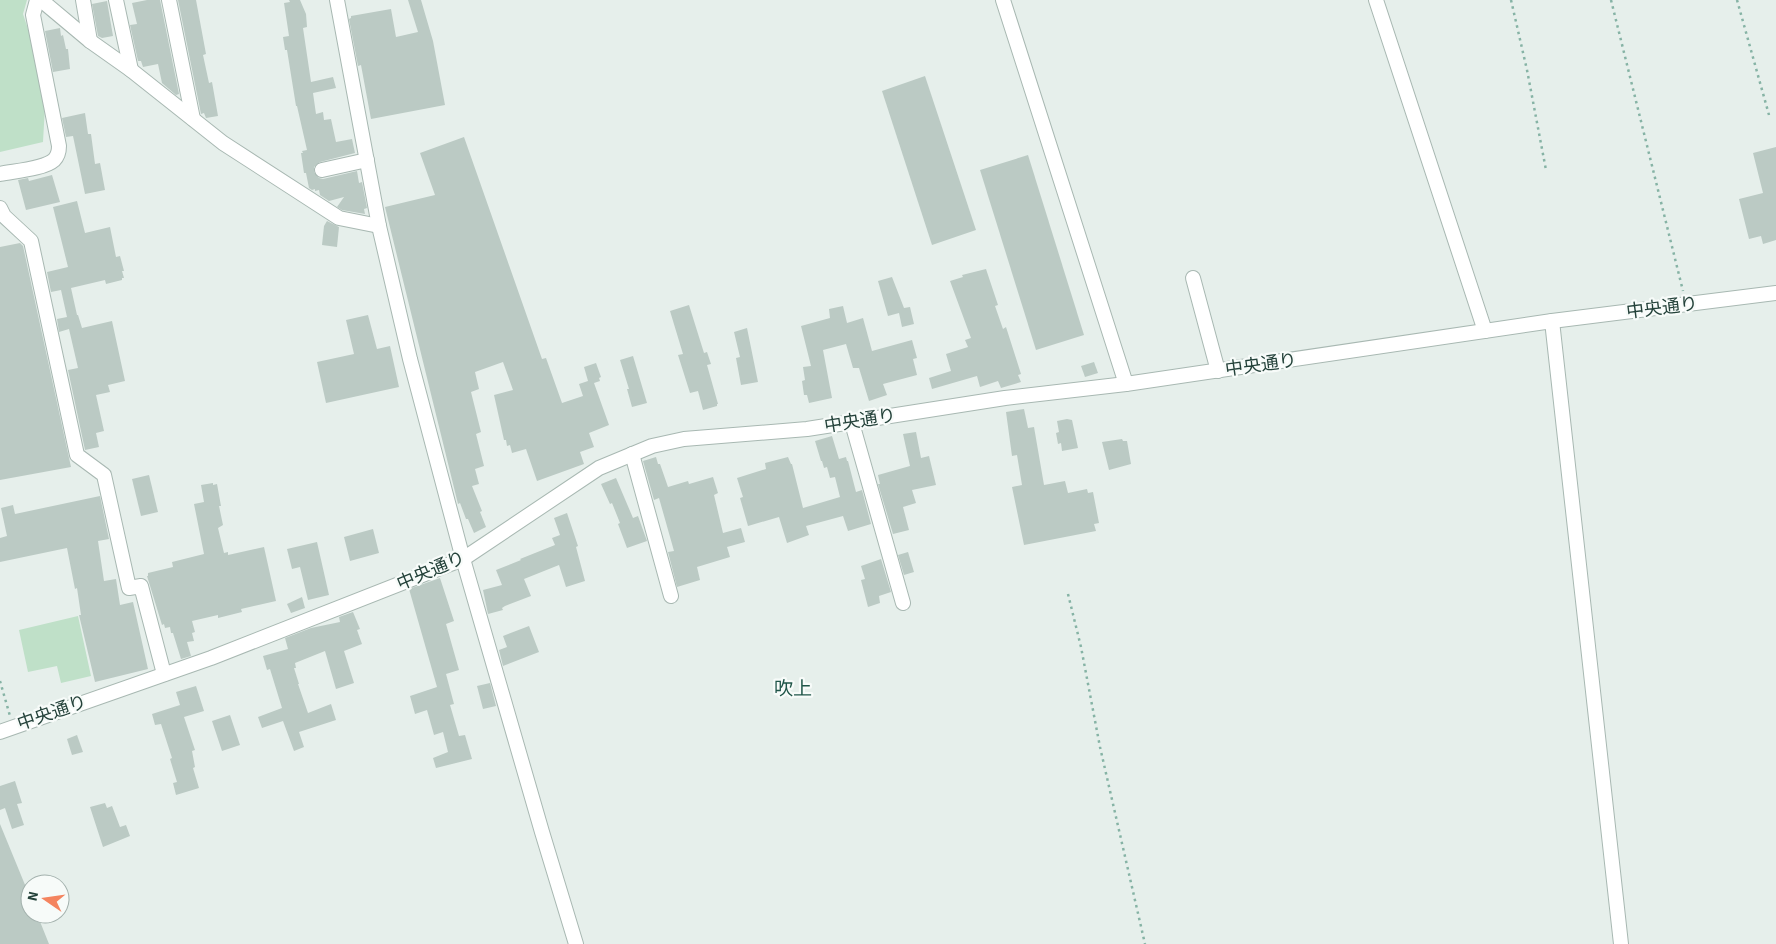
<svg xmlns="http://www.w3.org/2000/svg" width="1776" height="944" font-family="'Source Sans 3','Noto Sans JP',sans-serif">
<rect width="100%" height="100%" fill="#e6efeb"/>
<!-- green -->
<g fill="#bfe0c8">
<polygon points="0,0 27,0 23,14 33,44 45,106 43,142 0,152"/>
<polygon points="78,616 91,676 61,683 57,666 28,672 19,630"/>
</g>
<!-- building -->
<g fill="#bbcac4">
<polygon points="147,0 160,0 179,94 176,95 162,83 158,64 143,67 141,61 138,61 130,25 137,24 132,3"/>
<polygon points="178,0 196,0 206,54 203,55 209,83 212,82 218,116 206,118 204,113 201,114"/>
<polygon points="289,0 300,0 306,14 307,27 303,28 311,82 333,77 336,88 313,93 316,114 323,112 324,120 331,119 336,142 352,139 355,153 320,162 314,167 314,172 319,178 323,179 357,171 359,183 362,182 367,208 364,209 365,214 342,210 337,207 344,197 329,201 320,195 319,190 315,191 315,189 312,190 309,188 306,173 304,173 301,153 303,153 302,151 307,150 297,106 296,106 287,50 285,50 283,37 289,36 284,3 290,2"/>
<polygon points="408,0 421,0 433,41 445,105 371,119 361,65 358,66 349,19 351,18 351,16 391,9 396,37 418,32"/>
<polygon points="107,1 113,36 102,38 98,36 92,4"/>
<polygon points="60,28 61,36 63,35 66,49 68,49 70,69 53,72 45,31"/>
<polygon points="925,76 976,230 932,245 882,91"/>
<polygon points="85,113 88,134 91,134 95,164 100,163 105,190 85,194 73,136 66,137 62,118"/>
<polygon points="464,137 542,359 546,358 562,403 583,396 579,384 588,381 584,367 596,363 601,377 599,378 600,381 594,383 609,425 589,433 594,447 580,452 584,464 537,481 526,449 512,453 510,445 507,446 506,440 504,440 494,395 513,390 503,362 475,372 479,389 471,392 481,432 476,434 484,466 475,469 479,484 472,486 482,511 480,512 486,527 474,533 468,519 466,519 460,503 458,504 457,500 385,207 435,195 420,153"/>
<polygon points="1776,147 1776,240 1763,244 1761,236 1749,239 1739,199 1763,193 1753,153"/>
<polygon points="1028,155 1084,335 1036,350 980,170"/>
<polygon points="52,175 60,202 26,210 18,180 28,178 29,181"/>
<polygon points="77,201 85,233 110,227 116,257 120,256 124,271 122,271 124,278 122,278 122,280 106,284 105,280 71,288 77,315 78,315 82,328 112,321 125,381 108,385 110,392 96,395 104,431 96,433 99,447 85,450 68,370 78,368 69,329 59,332 57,319 67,317 61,290 51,292 47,272 68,267 53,207"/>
<polygon points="327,221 339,227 337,247 322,245 324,226"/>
<polygon points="20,243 23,246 71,467 0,480 0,247"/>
<polygon points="986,269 998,305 995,306 1003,329 1006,327 1021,374 1018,375 1021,382 1001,388 998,381 980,387 977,376 932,389 929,378 951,371 946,354 968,347 965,340 971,338 950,281 963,277 962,275"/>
<polygon points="892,277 904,308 910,307 914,324 902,327 899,313 888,316 878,281"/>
<polygon points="689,305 704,353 707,352 711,364 707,365 718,404 717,404 717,406 703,410 698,391 690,393 678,355 683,354 670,311"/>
<polygon points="843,306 847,323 863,318 872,351 912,340 917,358 913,359 917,375 883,384 887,395 869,401 859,368 853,368 846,344 823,350 832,398 809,403 807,395 804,395 802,381 805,380 803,367 811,366 801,326 830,318 829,309"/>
<polygon points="368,315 377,349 390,346 399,387 326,403 317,362 354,354 346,320"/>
<polygon points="747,328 758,382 741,385 736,358 740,357 734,332"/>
<polygon points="633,356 647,403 632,407 627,389 629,389 620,360"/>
<polygon points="1094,362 1098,373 1085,377 1081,366"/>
<polygon points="1024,409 1028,428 1034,427 1044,485 1065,481 1068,493 1087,489 1088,493 1093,492 1099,523 1094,524 1096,531 1024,545 1012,487 1022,485 1017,455 1012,456 1006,412"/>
<polygon points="1067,419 1072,420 1078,448 1062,451 1061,443 1058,444 1056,433 1059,432 1057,421"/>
<polygon points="916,432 921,458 929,456 936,485 912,490 916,503 903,507 909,530 893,534 878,484 880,484 878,475 910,466 903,434"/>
<polygon points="832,436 839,459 846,457 847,461 848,461 856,492 862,490 871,524 848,531 843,516 806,526 809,535 787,543 779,517 748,526 740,498 743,497 737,478 766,469 765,463 788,457 791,464 792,464 803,508 840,497 835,477 830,478 827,467 824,468 822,461 821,461 815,441"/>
<polygon points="1122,439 1123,441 1127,441 1131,464 1109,470 1102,442"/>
<polygon points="656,457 658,464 660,464 668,487 688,481 689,484 713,477 718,493 714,495 723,533 741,528 745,542 727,547 730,557 697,567 700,580 677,587 668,552 674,551 659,498 654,500 643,461"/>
<polygon points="149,475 158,512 141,516 132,479"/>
<polygon points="616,478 633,518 638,516 647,541 627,548 618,524 620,523 612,503 610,504 601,484"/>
<polygon points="213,483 213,485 217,484 221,506 219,506 223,525 218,528 224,553 228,552 228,555 264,547 276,601 241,609 242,612 218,618 218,615 192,621 195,632 192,633 194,641 187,642 191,656 181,659 173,633 171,633 170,627 165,628 164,624 162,625 147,576 148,576 148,573 173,567 172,562 204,554 194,504 204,502 201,485"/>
<polygon points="100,496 109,539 98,541 104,581 116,579 120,605 133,602 148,669 95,682 79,615 81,615 77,588 75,589 67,548 0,562 0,538 7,536 1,508 13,505 15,514"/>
<polygon points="567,513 578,546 576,547 585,581 566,587 559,565 524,579 531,596 505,606 502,608 503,610 488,614 483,590 502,585 496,570 521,560 520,559 555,545 552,538 560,535 554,518"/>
<polygon points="373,529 379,553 350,561 344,537"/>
<polygon points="317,542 329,595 308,600 300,567 292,569 287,549"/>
<polygon points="908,552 914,572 904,575 898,555"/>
<polygon points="881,559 891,592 879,596 880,603 868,607 861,580 865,579 861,566"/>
<polygon points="440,578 454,621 446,624 459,670 446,674 454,704 450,705 459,736 465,735 472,759 436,768 433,758 448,752 443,732 434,735 427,710 415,714 410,696 437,687 409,589"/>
<polygon points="302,597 305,608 291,613 287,604"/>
<polygon points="353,612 360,629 357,630 362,644 344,651 354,683 336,689 325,651 295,663 296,668 294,668 299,684 298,684 308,713 331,704 336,720 299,732 304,747 294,751 283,721 262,728 258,717 282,708 270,669 267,670 263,656 288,649 285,638 311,628 340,622 339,617"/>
<polygon points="529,626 539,652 503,666 499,650 507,647 503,636"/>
<polygon points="490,683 496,706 483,709 477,686"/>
<polygon points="196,686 204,711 184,717 195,750 192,751 195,767 193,768 199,788 176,795 173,783 177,782 170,759 172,758 161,724 155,725 152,714 180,705 176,692"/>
<polygon points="230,715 240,745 222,751 212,721"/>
<polygon points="77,735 83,752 72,755 67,739"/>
<polygon points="15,781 22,803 17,804 24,825 12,829 5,808 0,810 0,786"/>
<polygon points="105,803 107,808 112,806 120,827 126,825 130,836 103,847 90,807"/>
<polygon points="0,824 30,897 30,914 37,914 49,944 0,944"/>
</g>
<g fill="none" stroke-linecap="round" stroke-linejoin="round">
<defs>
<g id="minor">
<polyline points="41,0 90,41 131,70 223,143 339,218 379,226"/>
<polyline points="83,0 90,41"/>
<polyline points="116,0 131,70"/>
<polyline points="169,0 193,119"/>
<polyline points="337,0 379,226 410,359 463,559 542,832 576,944"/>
<polyline points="1003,0 1126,384"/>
<polyline points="1376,0 1485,331"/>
<polyline points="322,170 367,160"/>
<path d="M0,174C14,171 44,169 54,160C58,156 59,152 59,146L33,15L37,0"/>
<polyline points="0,208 4,216 31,241 77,455 104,475 129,588 141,586 164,674"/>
<polyline points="1193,278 1218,371"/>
<polyline points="1552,321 1621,944"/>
<polyline points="852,423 903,603"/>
<polyline points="632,454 671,596"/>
<polyline points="0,732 211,658 463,559 599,468 652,446 684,439 807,429 1005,398 1126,384 1552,321 1776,293"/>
</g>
</defs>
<!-- minor casing -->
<use href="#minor" stroke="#a8b8b2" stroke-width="16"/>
<!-- path -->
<g stroke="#86b3a5" stroke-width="2.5" stroke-dasharray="2.5 4" stroke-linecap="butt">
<polyline points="1511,0 1527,70 1546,170"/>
<polyline points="1611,0 1683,291"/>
<polyline points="1737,0 1769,115"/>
<polyline points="1068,594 1081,647 1100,747 1145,944"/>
<polyline points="0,681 10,716"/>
</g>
<!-- minor -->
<use href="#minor" stroke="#fff" stroke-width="14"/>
</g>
<g text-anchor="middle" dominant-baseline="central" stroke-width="4.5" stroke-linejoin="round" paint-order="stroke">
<!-- street labels -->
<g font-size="18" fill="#24423a" stroke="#f7fbf9">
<text transform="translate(1662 308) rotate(-7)">中央通り</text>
<text transform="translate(1261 365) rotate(-8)">中央通り</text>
<text transform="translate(860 421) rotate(-9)">中央通り</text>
<text transform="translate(431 571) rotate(-23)">中央通り</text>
<text transform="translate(52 713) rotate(-19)">中央通り</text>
</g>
<!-- neighbourhood labels -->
<g font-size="19" fill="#1f5548" stroke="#f7fbf9">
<text x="793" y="689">吹上</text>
</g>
</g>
<!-- north arrow -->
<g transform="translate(45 899) rotate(283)"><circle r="24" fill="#f7fbf9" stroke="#a3b1ad"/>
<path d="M0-4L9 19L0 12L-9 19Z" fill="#f4845f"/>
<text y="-8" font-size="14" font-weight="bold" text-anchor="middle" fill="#24423a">N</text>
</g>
</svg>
